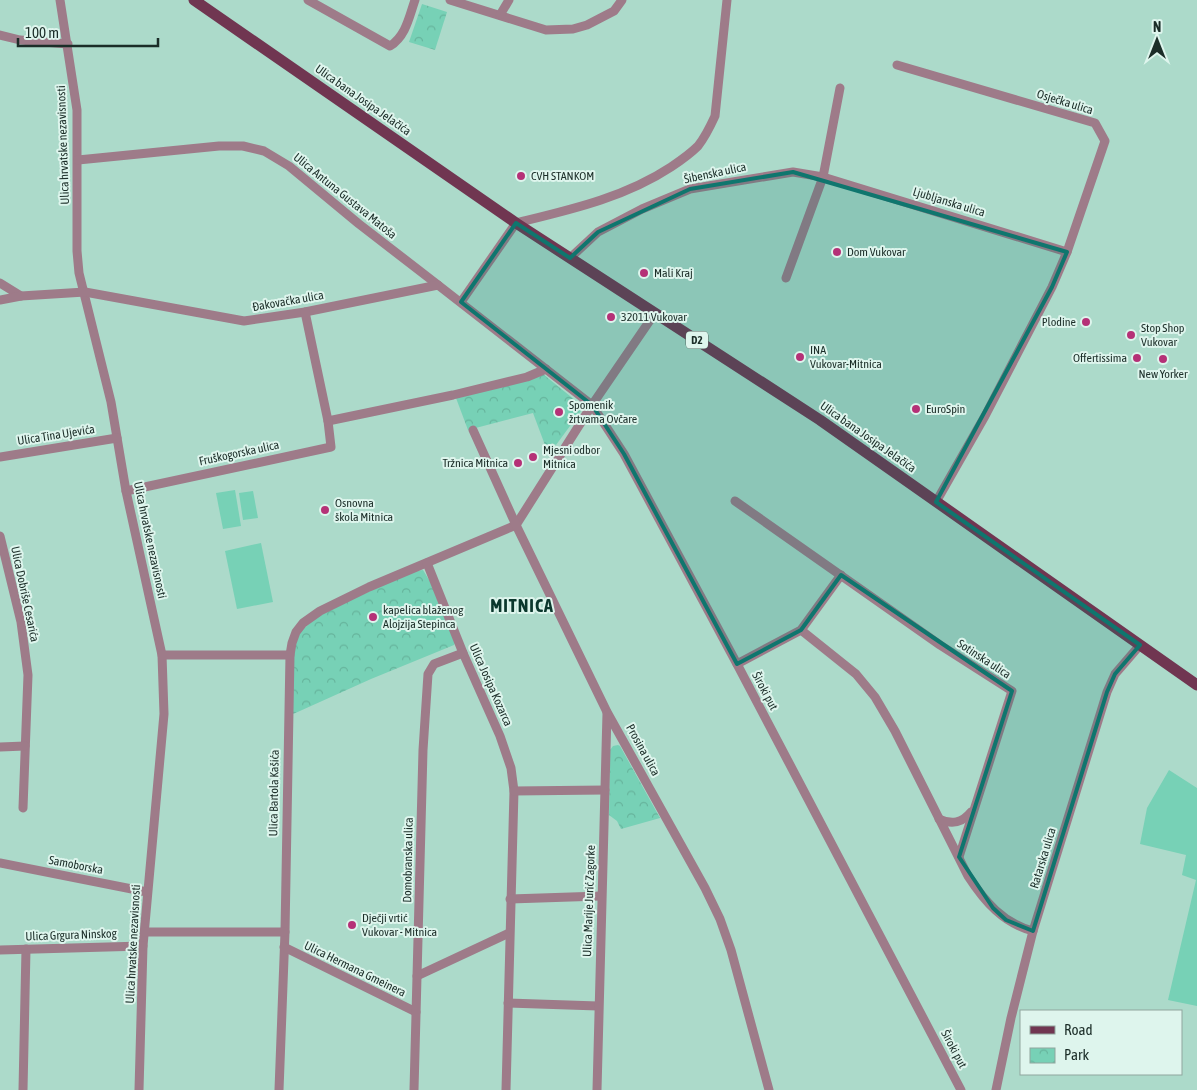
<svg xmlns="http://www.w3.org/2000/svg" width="1197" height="1090" font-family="'Asap Condensed',sans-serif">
<defs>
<pattern id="park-crowns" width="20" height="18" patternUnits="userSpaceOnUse" patternTransform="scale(1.25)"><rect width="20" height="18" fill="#77d1b6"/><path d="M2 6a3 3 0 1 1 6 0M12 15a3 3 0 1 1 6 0" fill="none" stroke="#66b49c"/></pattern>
</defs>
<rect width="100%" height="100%" fill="#acdaca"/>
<!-- green -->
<g fill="#77d1b6">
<polygon points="235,490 241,526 223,529 216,493"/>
<polygon points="253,491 258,518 243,520 239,493"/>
<polygon points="261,543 273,602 237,609 225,551"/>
<polygon points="1169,770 1197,788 1197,1006 1168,1000 1196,880 1182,875 1186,855 1140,844 1147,808"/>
</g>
<!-- park -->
<g fill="url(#park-crowns)">
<polygon points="422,4 447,12 435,50 409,42"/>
<polygon points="543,374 581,405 581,411 556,445 552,443 548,447 545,445 533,413 468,430 456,398"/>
<polygon points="423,570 431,583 455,643 454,645 371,679 291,715 294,648 300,632 321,613 415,571"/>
<polygon points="618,745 620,746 660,818 621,829 617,821 609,815 610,750 613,746"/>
</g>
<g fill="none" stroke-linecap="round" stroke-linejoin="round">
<!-- minor -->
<g stroke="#9e7b89" stroke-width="9">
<polyline points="60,0 77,110 77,251 79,273 111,402 126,491 162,655 164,714 143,946 139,1090"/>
<path d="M308,0L390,46C406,36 409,17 415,0"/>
<polyline points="450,0 546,30 573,29 587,25 614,11 622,0"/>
<polyline points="500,15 509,0"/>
<polyline points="0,35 20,40 68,44"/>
<polyline points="897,65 1095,123 1105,141 1067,252 1052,287 985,416 936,502"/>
<polyline points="78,160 219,146 243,146 264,151 289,166 359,224 438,285"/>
<polyline points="570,258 598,232 642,209 690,189 793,172 823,177 1067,252"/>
<polyline points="786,278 823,177 840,88"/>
<polyline points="0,283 21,296"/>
<polyline points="0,300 21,296 85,292 244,321 305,312 438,285 592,405 516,525 369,587 320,611 303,623 296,632 292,643 290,655 285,932 279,1090"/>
<path d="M461,302L516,223C569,210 624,198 671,167C680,161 690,154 698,146C705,137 710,127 715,116L727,0"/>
<polyline points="655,313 592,405 624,454 737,664 961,1090"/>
<polyline points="328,421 453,395 527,377 546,369"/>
<polyline points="473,430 516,525 607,712 705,888 720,919 731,950 769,1090"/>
<polyline points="0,457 117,438"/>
<polyline points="126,491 331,447 328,421 305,312"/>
<polyline points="735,501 940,645 1012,691 959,857"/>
<polyline points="0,536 21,622 28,675 23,808"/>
<polyline points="427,563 463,653 500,736 511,768 514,791 506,1090"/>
<path d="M801,630L856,674L875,697L895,731L968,876C985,902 1003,923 1033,931"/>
<polyline points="162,655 290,655"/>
<polyline points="737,664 801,630 841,575"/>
<polyline points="0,747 25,746"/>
<polyline points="514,791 605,790"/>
<path d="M939,819C952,825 962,823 971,812"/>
<polyline points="0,863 147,892"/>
<polyline points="510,899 601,896"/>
<polyline points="145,932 285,932"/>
<polyline points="284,947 416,1012"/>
<polyline points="0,950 143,946"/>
<polyline points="417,976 509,933"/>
<polyline points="508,1003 598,1006"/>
<polyline points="23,1090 26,949"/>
<polyline points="414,1090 423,750 428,674 434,664 463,653"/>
<polyline points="597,1090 607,713"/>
<polyline points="996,1090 1011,1018 1033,931 1107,692 1115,674 1140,645"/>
</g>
<!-- major -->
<polyline stroke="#703651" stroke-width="11" points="194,0 516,223 820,420 1197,685"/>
</g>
<!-- marked area -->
<path fill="#0f766e" fill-opacity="0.2" stroke="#0f766e" stroke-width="4" stroke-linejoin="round" d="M793,172L1067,252L1052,287L936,502L1140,645L1115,674L1107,692L1033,931L1006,920L993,908L959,857L1012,691L841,575L801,630L737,664L624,454L592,405L461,302L516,223L570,258L598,232L690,189Z"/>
<!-- markers -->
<g fill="#b53177" stroke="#def5ed" stroke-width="2">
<circle cx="521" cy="176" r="5"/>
<circle cx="837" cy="252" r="5"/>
<circle cx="644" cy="273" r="5"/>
<circle cx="611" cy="317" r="5"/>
<circle cx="1086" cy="322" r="5"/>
<circle cx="1131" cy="335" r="5"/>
<circle cx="800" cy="357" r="5"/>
<circle cx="1137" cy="358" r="5"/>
<circle cx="1163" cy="359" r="5"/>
<circle cx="916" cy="409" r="5"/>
<circle cx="559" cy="412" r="5"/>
<circle cx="533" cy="457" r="5"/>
<circle cx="518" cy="463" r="5"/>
<circle cx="325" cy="510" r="5"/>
<circle cx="373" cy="617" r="5"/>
<circle cx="352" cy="925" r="5"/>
</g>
<g text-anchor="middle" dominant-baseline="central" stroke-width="4" stroke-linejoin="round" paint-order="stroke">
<!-- shield labels -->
<rect fill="#def5ed" stroke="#566963" stroke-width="1" x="686" y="331.5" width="22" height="17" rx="4"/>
<g font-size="11" font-weight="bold" fill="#1b2d28">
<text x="697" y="340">D2</text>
</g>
<!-- street labels -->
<g font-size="12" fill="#1b2d28" stroke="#def5ed">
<text transform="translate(363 100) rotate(35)">Ulica bana Josipa Jelačića</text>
<text transform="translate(1065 102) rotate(17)">Osječka ulica</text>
<text transform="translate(63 145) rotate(-92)">Ulica hrvatske nezavisnosti</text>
<text transform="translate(715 173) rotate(-12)">Šibenska ulica</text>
<text transform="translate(345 196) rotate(39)">Ulica Antuna Gustava Matoša</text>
<text transform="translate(949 202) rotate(17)">Ljubljanska ulica</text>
<text transform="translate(288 301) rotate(-10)">Đakovačka ulica</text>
<text transform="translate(56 435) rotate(-9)">Ulica Tina Ujevića</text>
<text transform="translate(868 437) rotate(35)">Ulica bana Josipa Jelačića</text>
<text transform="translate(239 453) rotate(-12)">Fruškogorska ulica</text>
<text transform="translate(150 540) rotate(78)">Ulica hrvatske nezavisnosti</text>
<text transform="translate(25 594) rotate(78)">Ulica Dobriše Cesarića</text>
<text transform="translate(984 659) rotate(33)">Sotinska ulica</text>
<text transform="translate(491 685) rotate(66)">Ulica Josipa Kozarca</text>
<text transform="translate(765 691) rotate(62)">Široki put</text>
<text transform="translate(643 750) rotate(61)">Prosina ulica</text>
<text transform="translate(274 793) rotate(-89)">Ulica Bartola Kašića</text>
<text transform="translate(1043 858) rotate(-73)">Ratarska ulica</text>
<text transform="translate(408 860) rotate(-89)">Domobranska ulica</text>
<text transform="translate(76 865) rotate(11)">Samoborska</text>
<text transform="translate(589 901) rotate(-88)">Ulica Marije Jurić Zagorke</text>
<text transform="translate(71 935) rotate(-2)">Ulica Grgura Ninskog</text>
<text transform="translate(133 944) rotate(-87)">Ulica hrvatske nezavisnosti</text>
<text transform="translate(355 969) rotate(26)">Ulica Hermana Gmeinera</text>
<text transform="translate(954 1049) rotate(62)">Široki put</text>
</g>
<!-- poi labels -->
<g font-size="12" fill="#1b2d28" stroke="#def5ed" text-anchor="start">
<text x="531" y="176">CVH STANKOM</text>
<text x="847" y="252">Dom Vukovar</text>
<text x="654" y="273">Mali Kraj</text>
<text x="621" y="317">32011 Vukovar</text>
<text x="1076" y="322" text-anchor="end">Plodine</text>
<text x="1141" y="328">Stop Shop<tspan x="1141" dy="14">Vukovar</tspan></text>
<text x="810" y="350">INA<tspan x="810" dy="14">Vukovar-Mitnica</tspan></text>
<text x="1127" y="358" text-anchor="end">Offertissima</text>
<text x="1163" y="374" text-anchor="middle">New Yorker</text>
<text x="569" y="405">Spomenik<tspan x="569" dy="14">žrtvama Ovčare</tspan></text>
<text x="926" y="409">EuroSpin</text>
<text x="543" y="450">Mjesni odbor<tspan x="543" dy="14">Mitnica</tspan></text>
<text x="508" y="463" text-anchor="end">Tržnica Mitnica</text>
<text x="335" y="503">Osnovna<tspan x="335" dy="14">škola Mitnica</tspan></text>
<text x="383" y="610">kapelica blaženog<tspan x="383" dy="14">Alojzija Stepinca</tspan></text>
<text x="362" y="918">Dječji vrtić<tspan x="362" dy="14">Vukovar - Mitnica</tspan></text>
</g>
<!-- district labels -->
<g font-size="18" font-weight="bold" letter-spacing="1" fill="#0b382d" stroke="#def5ed">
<text x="522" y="605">MITNICA</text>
</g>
</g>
<!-- legend -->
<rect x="1020" y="1010" width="162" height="65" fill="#def5ed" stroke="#90a59e"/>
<rect x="1030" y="1026" width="25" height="8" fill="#703651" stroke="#90a59e"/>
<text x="1064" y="1035" font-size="15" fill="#1b2d28">Road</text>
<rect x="1030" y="1048" width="25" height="15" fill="url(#park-crowns)" stroke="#90a59e"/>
<text x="1064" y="1060" font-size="15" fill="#1b2d28">Park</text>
<!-- north arrow -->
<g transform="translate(1157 40)" stroke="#def5ed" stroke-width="4" paint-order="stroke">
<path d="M0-4L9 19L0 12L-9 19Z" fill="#1b2d28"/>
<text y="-8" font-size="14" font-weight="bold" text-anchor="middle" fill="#1b2d28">N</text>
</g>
<!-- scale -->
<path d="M18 38v8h140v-8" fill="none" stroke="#1b2d28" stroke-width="2.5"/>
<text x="25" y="38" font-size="15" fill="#1b2d28" stroke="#def5ed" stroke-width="4" paint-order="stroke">100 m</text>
</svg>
